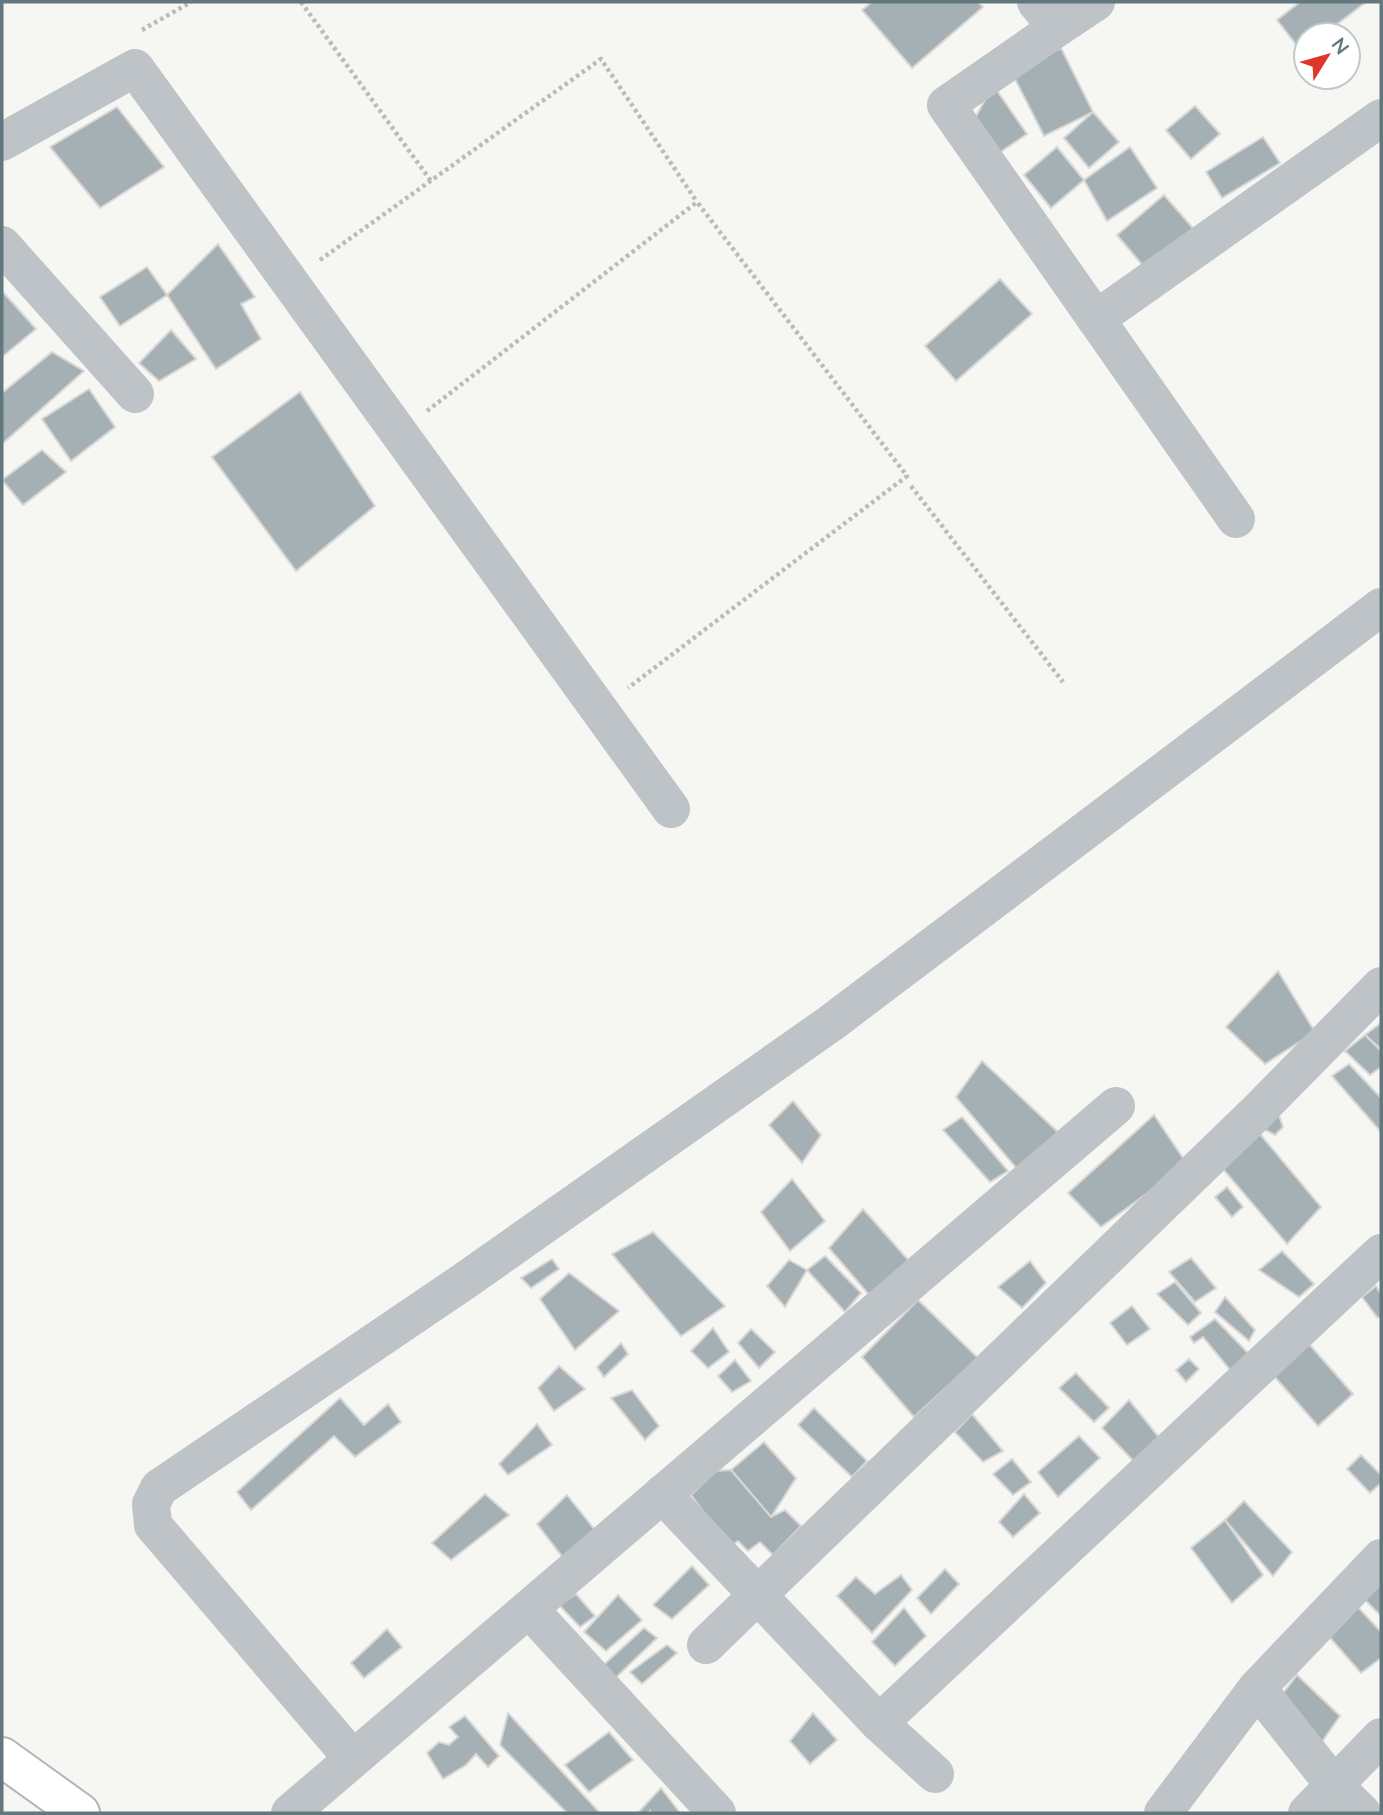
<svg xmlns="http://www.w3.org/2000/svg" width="1383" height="1815" font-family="Lato,sans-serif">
<rect width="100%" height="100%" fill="#f6f6f3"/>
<!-- building -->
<g fill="#a4b0b3" stroke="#d8d7d6" stroke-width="2">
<polygon points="872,2 978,2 983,7 912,68 862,10"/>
<polygon points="1300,2 1366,2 1323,35 1306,35 1306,48 1302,52 1277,20"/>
<polygon points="1061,48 1093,112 1044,136 1012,73"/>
<polygon points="993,85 1027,134 996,155 973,122"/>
<polygon points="1195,106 1220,134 1191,159 1166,130"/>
<polygon points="117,107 164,167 100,208 50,147"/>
<polygon points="1093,112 1119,142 1089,168 1064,138"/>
<polygon points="1263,137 1280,163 1222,198 1206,172"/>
<polygon points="1057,147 1084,180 1051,208 1024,175"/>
<polygon points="1130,147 1157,188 1107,221 1084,180"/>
<polygon points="1164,195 1198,234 1150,274 1117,235"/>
<polygon points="218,244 255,297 241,304 261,339 216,369 167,295"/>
<polygon points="147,267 167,295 120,326 100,297"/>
<polygon points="1000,279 1032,314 956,381 925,346"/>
<polygon points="2,291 36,329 2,357"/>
<polygon points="171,330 196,359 159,381 139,363"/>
<polygon points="52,352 84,371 2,444 2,393"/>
<polygon points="89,389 115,427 71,461 42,419"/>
<polygon points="300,392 375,506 296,571 212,457"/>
<polygon points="42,450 66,472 23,505 2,480"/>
<polygon points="1278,971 1315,1032 1265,1064 1226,1027"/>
<polygon points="1381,1023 1381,1049 1365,1035"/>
<polygon points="1365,1035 1381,1051 1381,1067 1370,1075 1345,1051"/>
<polygon points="982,1061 1058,1132 1018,1170 956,1097"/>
<polygon points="1349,1064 1381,1098 1381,1132 1332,1076"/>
<polygon points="793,1101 821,1135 802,1163 769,1125"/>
<polygon points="1276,1107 1283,1127 1275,1135 1258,1126"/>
<polygon points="1154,1115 1187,1164 1101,1227 1068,1193"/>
<polygon points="962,1117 1008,1171 990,1182 943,1130"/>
<polygon points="1260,1134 1321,1207 1287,1244 1223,1169"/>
<polygon points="792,1179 825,1221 790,1251 761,1212"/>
<polygon points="1227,1187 1243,1207 1232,1217 1215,1197"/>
<polygon points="863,1209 910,1262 871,1297 829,1248"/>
<polygon points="653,1232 725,1306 681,1336 612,1254"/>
<polygon points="1282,1251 1314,1284 1299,1297 1259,1270"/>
<polygon points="825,1256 861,1293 845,1312 807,1270"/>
<polygon points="1191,1258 1216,1288 1195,1302 1169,1272"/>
<polygon points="552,1259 559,1269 531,1288 521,1278"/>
<polygon points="789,1260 807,1270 785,1307 767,1286"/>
<polygon points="1030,1261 1046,1283 1022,1308 998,1287"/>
<polygon points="569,1273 619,1311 575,1350 540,1299"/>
<polygon points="1175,1282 1201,1313 1188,1325 1157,1294"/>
<polygon points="1376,1286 1381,1294 1381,1318 1377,1317 1362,1297"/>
<polygon points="1225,1297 1255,1330 1249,1341 1215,1312"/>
<polygon points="918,1300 978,1358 914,1417 862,1357"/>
<polygon points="1132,1306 1150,1329 1127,1345 1110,1323"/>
<polygon points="1215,1319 1252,1357 1231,1371 1203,1337 1194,1343 1190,1337"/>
<polygon points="713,1328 729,1352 708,1368 691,1351"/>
<polygon points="751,1329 775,1352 759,1368 738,1343"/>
<polygon points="621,1343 628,1354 604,1377 597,1367"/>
<polygon points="1309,1344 1353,1394 1318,1426 1274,1376"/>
<polygon points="1189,1359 1199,1369 1186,1382 1176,1370"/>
<polygon points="735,1360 751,1381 732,1392 718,1376"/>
<polygon points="559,1366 585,1389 554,1411 538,1388"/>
<polygon points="1076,1373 1109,1408 1094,1422 1059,1388"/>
<polygon points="632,1390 659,1426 645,1440 611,1398"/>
<polygon points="340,1398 364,1425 388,1404 401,1422 355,1457 334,1436 251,1510 237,1492"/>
<polygon points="1129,1400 1166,1446 1141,1469 1102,1428"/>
<polygon points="814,1408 867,1461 852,1477 798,1425"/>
<polygon points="972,1414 1003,1451 983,1462 955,1432"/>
<polygon points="537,1424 552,1445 508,1475 499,1464"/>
<polygon points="1079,1436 1100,1458 1058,1497 1038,1472"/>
<polygon points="764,1442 796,1478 771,1517 731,1470"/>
<polygon points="1361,1455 1381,1475 1381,1483 1370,1493 1347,1469"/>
<polygon points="1012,1459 1031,1482 1013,1495 993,1474"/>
<polygon points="731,1470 771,1517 785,1510 801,1526 773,1555 760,1542 748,1551 738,1541 730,1547 691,1495 716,1471"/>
<polygon points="485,1494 509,1515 451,1560 432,1543"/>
<polygon points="1024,1494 1040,1513 1013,1537 999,1522"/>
<polygon points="567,1495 599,1535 565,1560 537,1524"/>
<polygon points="1244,1501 1292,1552 1273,1576 1225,1520"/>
<polygon points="1225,1520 1263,1575 1232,1603 1191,1548"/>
<polygon points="692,1566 709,1585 672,1619 653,1605"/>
<polygon points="945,1569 959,1584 931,1614 917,1598"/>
<polygon points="1381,1569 1381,1616 1358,1593"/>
<polygon points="901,1575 912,1590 872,1633 837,1596 856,1577 875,1594"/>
<polygon points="576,1594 595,1616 580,1627 559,1605"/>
<polygon points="618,1595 642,1620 606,1651 584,1632"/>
<polygon points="1354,1603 1381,1632 1381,1658 1361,1673 1325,1632"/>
<polygon points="904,1608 926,1636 895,1666 872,1642"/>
<polygon points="644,1628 657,1638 609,1684 598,1670"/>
<polygon points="387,1629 402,1647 364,1678 351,1663"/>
<polygon points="667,1645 677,1653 642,1684 630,1672"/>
<polygon points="1297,1675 1340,1716 1319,1746 1277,1701"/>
<polygon points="508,1713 600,1813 567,1813 500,1745"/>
<polygon points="813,1713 837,1740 810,1764 790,1741"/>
<polygon points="465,1716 499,1756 488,1767 476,1754 466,1765 443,1779 427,1753 439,1742 449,1745 458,1737 449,1727"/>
<polygon points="609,1732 633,1760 589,1792 565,1765"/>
<polygon points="661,1788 680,1813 651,1813 650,1811 649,1813 638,1813"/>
</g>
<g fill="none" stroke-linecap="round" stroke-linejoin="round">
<defs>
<polyline id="primary" points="2,1757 80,1813"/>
</defs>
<!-- primary casing -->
<use href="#primary" stroke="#afb6b8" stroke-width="42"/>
<!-- path -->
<g stroke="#b8bcbe" stroke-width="4.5" stroke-dasharray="3.5 3.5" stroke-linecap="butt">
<polyline points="301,2 431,181"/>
<polyline points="142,30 191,2"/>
<polyline points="320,260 601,59 697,202"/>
<polyline points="427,411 697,202 907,476 628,688"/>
<polyline points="911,486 1063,682"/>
</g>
<!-- minor -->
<g stroke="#bdc3c6" stroke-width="38">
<polyline points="1036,2 1057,28 946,105 1236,519"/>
<polyline points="1057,28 1096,2"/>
<polyline points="2,142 135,68 671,809"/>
<polyline points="2,245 135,394"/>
<polyline points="1096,319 1381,118"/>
<polyline points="662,1494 879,1723 935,1774"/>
<polyline points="529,1609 717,1813"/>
<polyline points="706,1645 1254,1115 1381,986"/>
<polyline points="1257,1688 1381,1558"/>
<polyline points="879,1723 1381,1253"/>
<polyline points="353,1759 153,1525 151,1504 159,1488 463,1282 831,1023 1381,607"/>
<polyline points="290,1813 1116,1106"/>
<polyline points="1163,1813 1257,1688 1334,1785 1362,1813"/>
<polyline points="1307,1813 1381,1737"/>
</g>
<!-- primary -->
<use href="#primary" stroke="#fff" stroke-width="38"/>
</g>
<!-- border -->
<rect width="1383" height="1815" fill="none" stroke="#62777e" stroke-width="7"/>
<!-- north arrow -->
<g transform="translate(1327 56) rotate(53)"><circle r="33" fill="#ffffff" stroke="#c0c9cb" stroke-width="2"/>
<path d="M0-5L12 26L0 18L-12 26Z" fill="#df352a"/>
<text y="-10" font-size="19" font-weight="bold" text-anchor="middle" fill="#62777e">N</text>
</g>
</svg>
